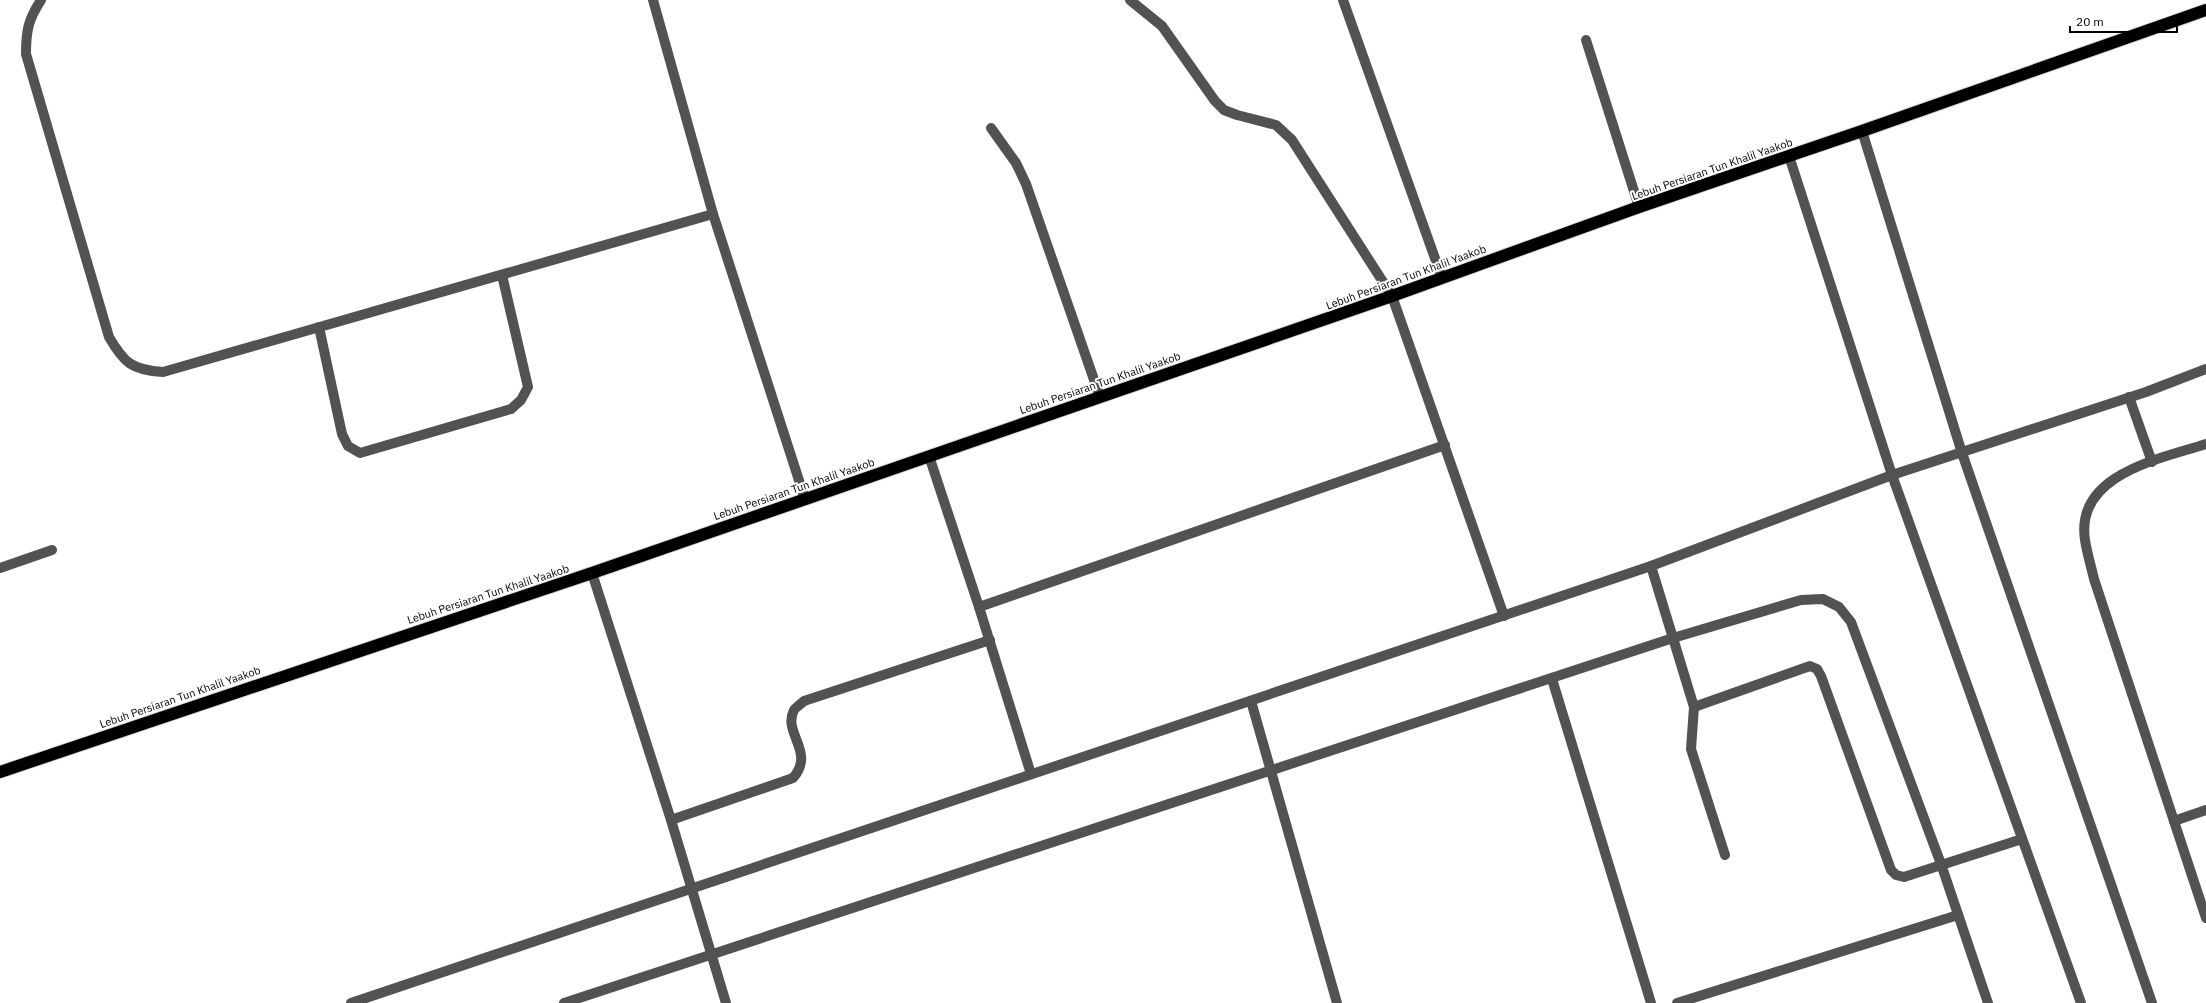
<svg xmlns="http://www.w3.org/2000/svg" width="2206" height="1003" font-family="'IBM Plex Sans',sans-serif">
<rect width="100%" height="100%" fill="#fff"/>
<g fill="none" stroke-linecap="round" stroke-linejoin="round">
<defs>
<polyline id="highway" points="0,772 592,573 1392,296 1639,207 1862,131 2206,10"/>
</defs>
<!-- highway casing -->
<use href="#highway" stroke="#dbdbdb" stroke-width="14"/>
<!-- minor -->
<g stroke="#525252" stroke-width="10">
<path d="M41,0C28,20 26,31 26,54L109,337C124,363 132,370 163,372L713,214"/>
<polyline points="653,0 713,214 805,499"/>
<polyline points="1130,0 1162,26 1215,101 1224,110 1237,115 1276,125 1292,140 1392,296 1504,616"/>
<polyline points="1343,0 1442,278"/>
<polyline points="1586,40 1639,207"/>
<polyline points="991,128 1016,163 1026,184 1100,397"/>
<polyline points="1862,131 1962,453 2152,1003"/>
<polyline points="1789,156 1892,475 2081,1003"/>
<polyline points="319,327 342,434 348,446 360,453 511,409 521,400 528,387 502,275"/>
<polyline points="2129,397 2152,462"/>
<path d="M2206,444C2160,459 2075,474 2085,540C2087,553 2091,566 2094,579L2206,918"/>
<polyline points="929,456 979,607 1031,774"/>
<polyline points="1651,566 1694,707 1691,749 1725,855"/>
<polyline points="0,568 52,550"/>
<polyline points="592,573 671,820 726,1003"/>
<polyline points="979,607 1445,445"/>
<polyline points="1552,679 1651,1003"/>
<polyline points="1251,701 1337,1003"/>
<polyline points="1694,707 1810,666 1817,669 1821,676 1891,870 1896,875 1904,877 2022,839"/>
<path d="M671,820L793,778C816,752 782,733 794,710C796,707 801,704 804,701L990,640"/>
<polyline points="2174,821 2206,810"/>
<polyline points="351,1003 1651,566 1892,475 2146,392 2206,369"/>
<polyline points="564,1003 1673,638 1801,600 1823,599 1839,607 1851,622 1941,864 1988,1003"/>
<polyline points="1677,1003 1958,915"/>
</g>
<!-- highway -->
<use href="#highway" stroke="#000" stroke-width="12"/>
</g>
<g text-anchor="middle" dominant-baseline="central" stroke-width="4" stroke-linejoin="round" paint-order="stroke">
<!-- street labels -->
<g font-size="11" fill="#000" stroke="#fff">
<text transform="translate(1712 169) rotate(-19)">Lebuh Persiaran Tun Khalil Yaakob</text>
<text transform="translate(1406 277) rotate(-20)">Lebuh Persiaran Tun Khalil Yaakob</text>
<text transform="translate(1100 383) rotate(-19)">Lebuh Persiaran Tun Khalil Yaakob</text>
<text transform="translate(794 489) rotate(-19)">Lebuh Persiaran Tun Khalil Yaakob</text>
<text transform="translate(488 594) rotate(-18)">Lebuh Persiaran Tun Khalil Yaakob</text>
<text transform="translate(180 697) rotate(-19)">Lebuh Persiaran Tun Khalil Yaakob</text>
</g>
</g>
<!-- scale -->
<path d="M2070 26v6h107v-6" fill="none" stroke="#000000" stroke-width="2"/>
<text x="2076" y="26" font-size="12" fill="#000000" stroke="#ffffff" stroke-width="3" paint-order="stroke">20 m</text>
</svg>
